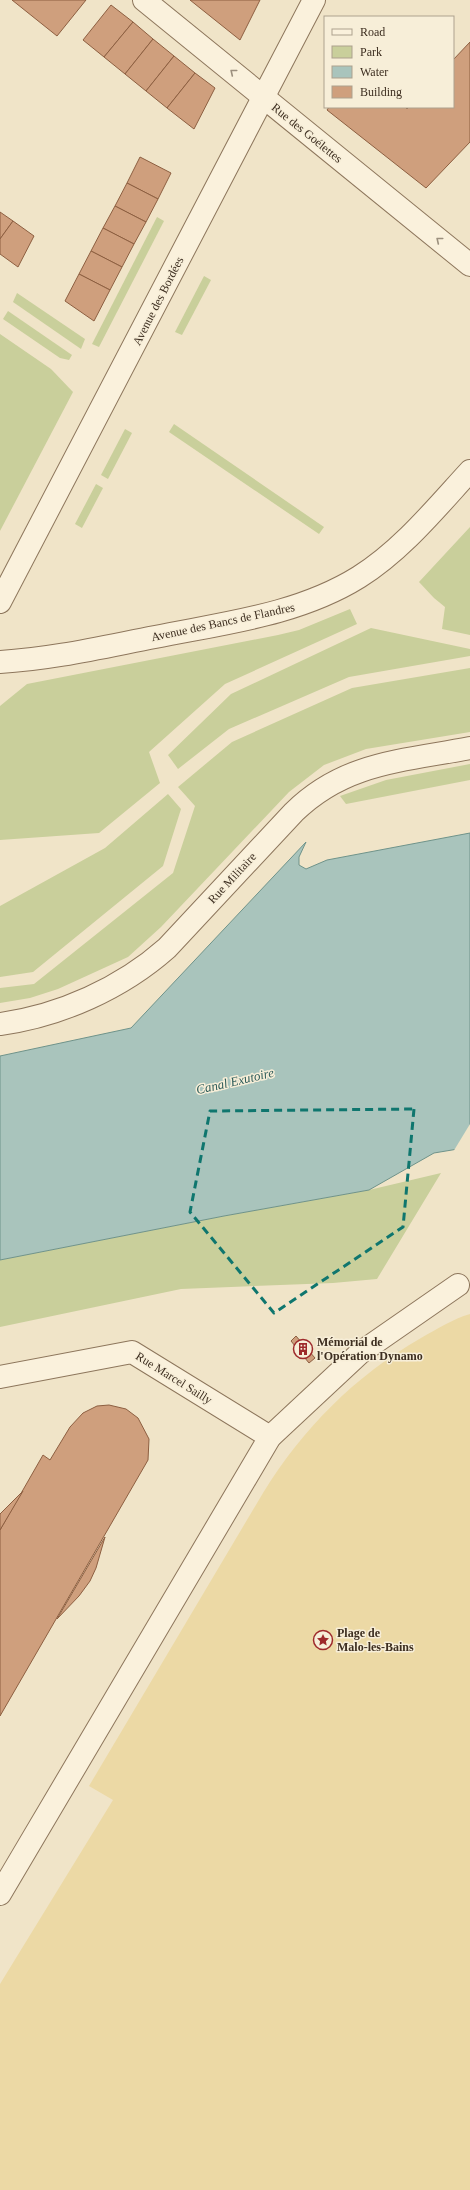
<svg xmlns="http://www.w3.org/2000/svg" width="470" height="2190" font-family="Georgia,serif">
<rect width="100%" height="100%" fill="#f0e4c8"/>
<!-- green -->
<g fill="#c9cf9b">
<polygon points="157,217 164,221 99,347 92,344"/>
<polygon points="204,276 211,280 182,335 175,332"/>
<polygon points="17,293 85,339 81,349 13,302"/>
<polygon points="8,311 72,355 69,360 60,358 3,319"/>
<polygon points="0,334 51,369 73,392 0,531"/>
<polygon points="174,424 324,527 319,534 169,432"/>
<polygon points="125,429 132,433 108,479 101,475"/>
<polygon points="96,484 103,488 82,528 75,524"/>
<polygon points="470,527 470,635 442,629 445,607 434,598 419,582"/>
<polygon points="350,609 357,624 225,684 149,752 160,783 99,833 0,840 0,706 27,684 278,635 299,630"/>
<polygon points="371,628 470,649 470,656 349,677 229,729 178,769 168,755 231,694"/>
<polygon points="470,668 470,732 366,749 324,765 289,792 161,927 128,957 58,989 30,998 0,1003 0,988 34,984 173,873 195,806 178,787 232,742 352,688"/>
<polygon points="470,764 470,780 346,804 340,796 386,780"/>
<polygon points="168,794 181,809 163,866 33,972 0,977 0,906 105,848"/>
<polygon points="441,1173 377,1279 333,1283 181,1289 0,1327 0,1260 224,1216 369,1190"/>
</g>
<!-- sand -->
<path fill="#ecd9a5" d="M470,1314V2190H0V1984L113,1800L89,1786L263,1493C303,1428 355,1376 421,1338C437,1329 453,1319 470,1314Z"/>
<!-- water -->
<polygon fill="#a9c4bc" stroke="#6f938a" points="470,833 470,1147 434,1153 369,1190 224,1216 0,1260 0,1056 131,1028 306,842 299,857 299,865 306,869 327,860"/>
<!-- pier -->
<polygon fill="#f0e4c8" points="470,1124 470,1149 453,1152"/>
<!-- building -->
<g fill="#cf9f7d" stroke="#8d5f41">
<polygon points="12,0 86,0 57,36"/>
<polygon points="190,0 260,0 240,40"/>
<polygon points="111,5 133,22 104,57 83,40"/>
<polygon points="133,22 153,39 125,74 104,57"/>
<polygon points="153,39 174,56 146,91 125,74"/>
<polygon points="470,42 470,142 426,188 327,110 329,107 405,107 407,109 409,107 453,107 453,60"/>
<polygon points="174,56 195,73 167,108 146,91"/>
<polygon points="195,73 215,88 194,129 167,108"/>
<polygon points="140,157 171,173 158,199 127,183"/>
<polygon points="127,183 158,199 146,222 115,206"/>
<polygon points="115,206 146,222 134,244 103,228"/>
<polygon points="0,212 13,221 0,239"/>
<polygon points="13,221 34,236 18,267 0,254 0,239"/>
<polygon points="103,228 134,244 122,267 91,251"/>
<polygon points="91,251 122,267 110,290 79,274"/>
<polygon points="79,274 110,290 94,321 65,301"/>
<polygon points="296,1336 315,1358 309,1363 291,1341"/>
<polygon points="109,1405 126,1409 138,1418 149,1439 148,1460 0,1716 0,1530 43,1455 50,1460 70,1427 83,1413 97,1406"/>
<polygon points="23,1491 0,1530 0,1514"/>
<polygon points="105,1537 96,1568 90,1581 79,1596 57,1619"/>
</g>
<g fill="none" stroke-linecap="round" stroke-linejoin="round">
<defs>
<g id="street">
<polyline points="144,0 470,265"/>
<polyline points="0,602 314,0"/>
<path d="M0,662C52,659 103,647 155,637C224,623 298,615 359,577C402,550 436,508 470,471"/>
<path d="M0,1024C60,1016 122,988 167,948L294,812C345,762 403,761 470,748"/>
<polyline points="0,1377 132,1352 270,1437"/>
<polyline points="0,1894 270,1437 360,1353 458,1285"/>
</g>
</defs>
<!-- street casing -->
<use href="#street" stroke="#8d765c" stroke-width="24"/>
<!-- street -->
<use href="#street" stroke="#faf1dc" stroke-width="22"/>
</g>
<!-- one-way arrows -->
<defs><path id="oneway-chevron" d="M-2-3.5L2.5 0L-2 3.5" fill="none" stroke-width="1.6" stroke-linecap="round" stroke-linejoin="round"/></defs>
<g stroke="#9c907e">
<use href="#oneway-chevron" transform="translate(233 72) rotate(-141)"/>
<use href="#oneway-chevron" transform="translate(439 240) rotate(-141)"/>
</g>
<!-- marked area -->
<path fill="none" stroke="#0f766e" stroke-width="3" stroke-dasharray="8 5" stroke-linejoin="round" d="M414,1109L403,1227L274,1313L190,1212L210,1111Z"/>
<!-- icons -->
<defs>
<symbol id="building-ring" viewBox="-11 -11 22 22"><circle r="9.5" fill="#f7eed8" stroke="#9e2a2b" stroke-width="1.5"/><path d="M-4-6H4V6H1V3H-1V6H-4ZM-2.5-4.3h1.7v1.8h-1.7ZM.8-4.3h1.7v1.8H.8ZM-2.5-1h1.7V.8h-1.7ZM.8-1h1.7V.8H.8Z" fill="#9e2a2b"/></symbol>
<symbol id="sight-ring" viewBox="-11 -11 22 22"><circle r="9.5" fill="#f7eed8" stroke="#9e2a2b" stroke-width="1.5"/><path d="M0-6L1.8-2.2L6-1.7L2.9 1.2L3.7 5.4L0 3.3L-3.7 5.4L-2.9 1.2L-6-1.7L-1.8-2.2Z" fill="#9e2a2b"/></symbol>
</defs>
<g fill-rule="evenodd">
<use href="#building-ring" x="292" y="1338" width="22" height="22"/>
<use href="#sight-ring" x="312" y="1629" width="22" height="22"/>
</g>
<g text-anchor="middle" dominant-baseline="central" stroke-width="3" stroke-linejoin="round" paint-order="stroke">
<!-- street labels -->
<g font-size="12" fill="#3d2e20" stroke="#f7eed8">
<text transform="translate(307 133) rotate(39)">Rue des Goélettes</text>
<text transform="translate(158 301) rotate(-63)">Avenue des Bordées</text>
<text transform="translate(223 622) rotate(-12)">Avenue des Bancs de Flandres</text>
<text transform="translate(232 878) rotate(-47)">Rue Militaire</text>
<text transform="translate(174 1378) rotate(32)">Rue Marcel Sailly</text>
</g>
<!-- poi labels -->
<g font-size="12" font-weight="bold" fill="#3d2e20" stroke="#f7eed8" text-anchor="start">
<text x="317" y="1342">Mémorial de<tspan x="317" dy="14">l'Opération Dynamo</tspan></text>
<text x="337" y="1633">Plage de<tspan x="337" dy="14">Malo-les-Bains</tspan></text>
</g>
<!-- water labels -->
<g font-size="13" font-style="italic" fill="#2f5d5a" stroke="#f7eed8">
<text transform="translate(235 1081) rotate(-13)">Canal Exutoire</text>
</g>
</g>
<!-- legend -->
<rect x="324" y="16" width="130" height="92" fill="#f7eed8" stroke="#ada18e"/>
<rect x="332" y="29" width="20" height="6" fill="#faf1dc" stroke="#ada18e"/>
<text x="360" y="36" font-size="12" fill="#3d2e20">Road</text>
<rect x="332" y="46" width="20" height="12" fill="#c9cf9b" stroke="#ada18e"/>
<text x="360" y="56" font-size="12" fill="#3d2e20">Park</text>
<rect x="332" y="66" width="20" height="12" fill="#a9c4bc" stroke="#ada18e"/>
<text x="360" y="76" font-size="12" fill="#3d2e20">Water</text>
<rect x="332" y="86" width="20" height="12" fill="#cf9f7d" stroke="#ada18e"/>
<text x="360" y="96" font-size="12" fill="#3d2e20">Building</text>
</svg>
